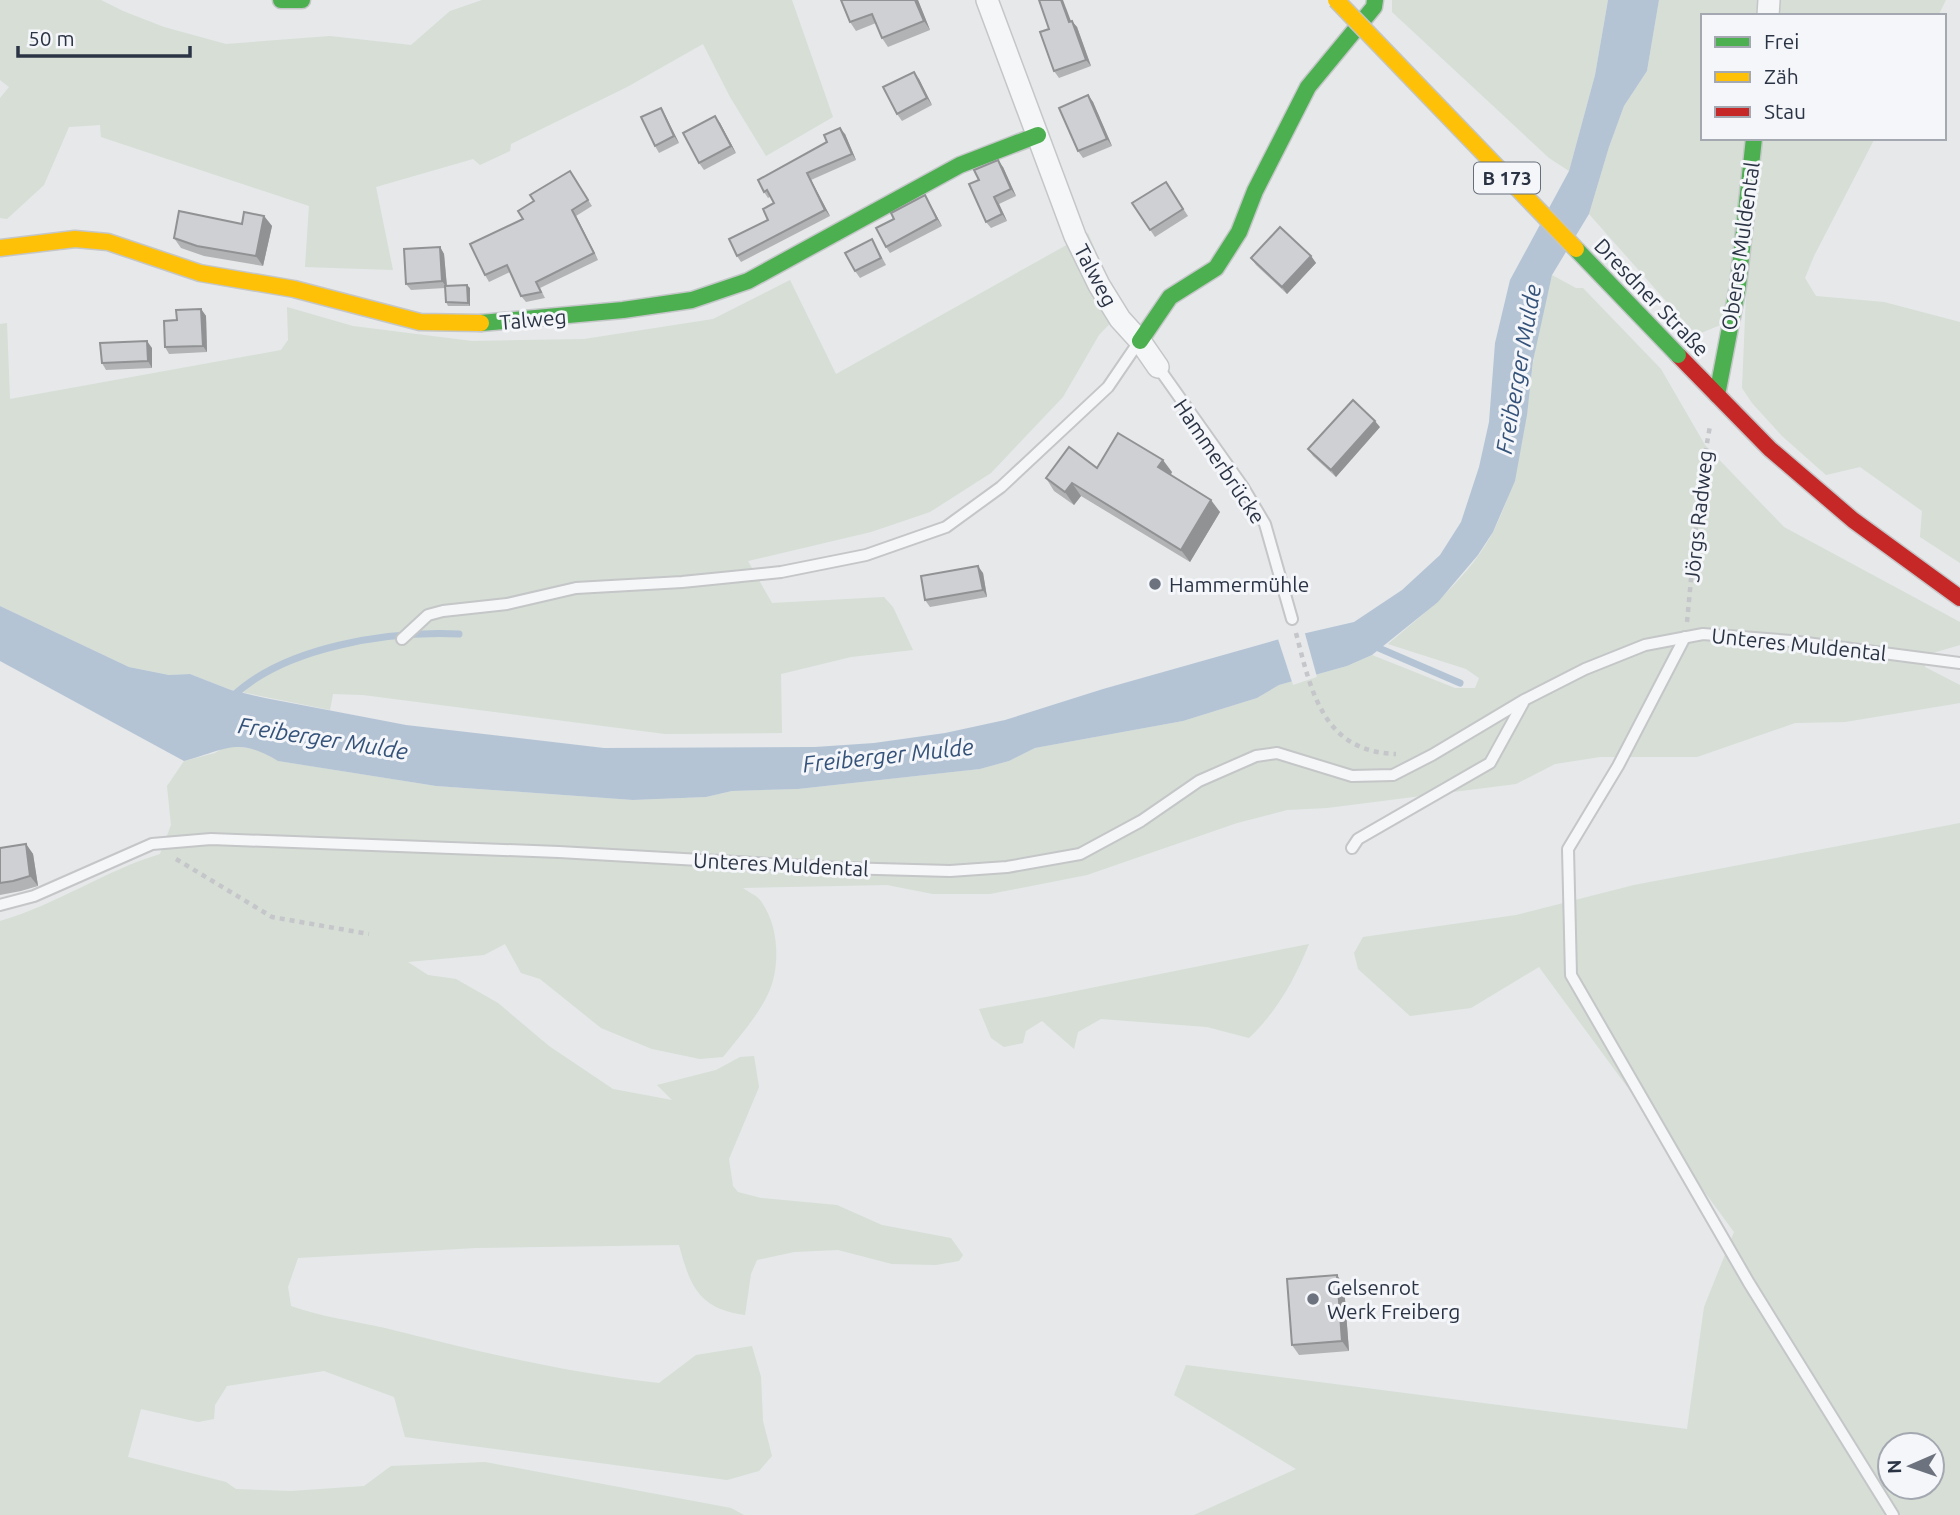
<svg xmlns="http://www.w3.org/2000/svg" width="1960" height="1515" font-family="Ubuntu,sans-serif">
<rect width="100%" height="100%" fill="#e6e8ea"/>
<!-- green -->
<g fill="#d6ded6" fill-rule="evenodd">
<polygon points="0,0 101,0 123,11 164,27 226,44 330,36 411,45 450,11 482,0 792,0 833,117 766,156 730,97 703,44 627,87 511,144 510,151 480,165 473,159 376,187 393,270 305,267 309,206 101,137 100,125 69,127 44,185 7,219 0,218 0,98 9,87 0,80"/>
<polygon points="1392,0 1608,0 1595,75 1569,171 1549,158 1392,12"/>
<polygon points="1659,0 1946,0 1938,16 1703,16 1703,138 1875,138 1814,256 1805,278 1816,296 1884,302 1960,322 1960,563 1920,537 1922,511 1860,467 1826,475 1782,436 1752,403 1742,388 1746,295 1723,324 1696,335 1589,214 1609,147 1624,106 1647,71"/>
<polygon points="1088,233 1122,311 1099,335 1063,397 991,473 930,512 871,532 748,561 772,603 884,597 893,607 913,650 851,657 781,674 782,733 665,734 363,695 333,694 330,710 231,690 190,674 169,675 129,667 0,606 0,324 7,323 10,399 281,350 288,340 287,307 353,326 472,341 584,339 713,319 790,280 836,374"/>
<path d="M1552,275L1576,288H1583L1661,369L1705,445L1784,527L1960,622V645L1926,655L1925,667L1960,685V703L1845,722L1795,723L1697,757H1600L1555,764L1516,784L1327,808L1287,810L1237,823L1087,875L990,894H933L887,885L743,888C748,892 756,895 760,900C779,924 781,967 768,994C757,1017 739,1037 723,1057L700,1059L652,1049L601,1028L540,979L521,973L505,944L484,955L408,962L428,975L456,979L498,1003L549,1046L613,1089L672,1100L657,1085L716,1070L740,1057L754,1056L759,1087L729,1159L733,1186L738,1192L761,1198L837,1205L882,1225L951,1238L963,1255L959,1261L936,1265L892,1264L838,1250L794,1252L757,1260L751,1274L745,1315C699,1309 690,1286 679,1245L476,1248L298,1258L288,1287L291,1306C321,1317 354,1321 385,1328C475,1351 567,1373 659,1383L696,1355L752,1346L761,1377L763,1421L772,1456L759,1471L727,1480L405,1437L394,1397L324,1371L227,1386L215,1405L214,1419L198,1422L141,1409L128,1457L226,1482L236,1489L291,1491L364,1486L391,1466L485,1462L731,1508L744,1515H0V921C56,905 104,871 160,854L171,825L167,786L184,761L215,753L227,746L258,749L279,761L436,786L633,800L706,797L732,791L798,789L980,769L1009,761L1035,748L1183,721L1257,698L1279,685L1347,666L1372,655L1455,688H1475L1479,678L1466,669L1388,644C1426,612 1471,576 1494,530C1521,476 1525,423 1533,364C1537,334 1545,304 1552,275Z"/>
<path d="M1960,823V1515H1194L1296,1469L1174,1395L1186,1365L1687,1429L1704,1307L1734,1232L1539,967L1471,1008L1410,1016L1358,969L1354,953L1363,937L1516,915L1634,885ZM1890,1445H1932V1487H1890Z"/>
<path d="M1309,944C1294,981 1277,1011 1249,1038L1207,1027L1101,1019L1078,1032L1074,1049L1042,1021L1026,1031L1023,1043L1004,1047L991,1038L979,1009L1046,997Z"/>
</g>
<!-- water -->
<path fill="#b4c4d5" d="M1608,0H1659L1647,71L1624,106L1609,147L1589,214L1552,275L1533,361L1527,415L1515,481L1493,532L1478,555L1438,602L1372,655L1347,666L1279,685L1257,698L1183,721L1035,748L1009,761L980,769L798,789L732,791L706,797L633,800L436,786L278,761C237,736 226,750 184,761L0,661V606L129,667L169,675L190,674L231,690L265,698L406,725L604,748L815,747L874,743L945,733L1005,720L1103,689L1276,640L1354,622L1402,590L1440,555L1461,522L1479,467L1489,422L1495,343L1510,280L1569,171L1595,75Z"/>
<!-- pier -->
<polygon fill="#e6e8ea" points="1304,630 1317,677 1293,685 1277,636"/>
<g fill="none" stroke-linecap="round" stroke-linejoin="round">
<!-- stream -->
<g stroke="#b4c4d5" stroke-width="7">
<polyline points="1374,646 1460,683"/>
<path d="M232,697C285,646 389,631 459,634"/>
</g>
<defs>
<g id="lane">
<polyline points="1158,367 1243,487 1265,524 1292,619"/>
<polyline points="1685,637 1618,766 1568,849 1571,975 1749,1283 1893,1515"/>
<polyline points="402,639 428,615 443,611 507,604 576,588 682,582 781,572 866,555 946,527 1001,487 1108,387 1138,343"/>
<polyline points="1352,848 1358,839 1490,763 1523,703"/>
<polyline points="0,905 34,896 152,844 211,839 559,852 841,868 950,871 1007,867 1080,854 1141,821 1199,781 1256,756 1277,753 1352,776 1393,775 1432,755 1524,700 1585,669 1645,645 1703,634 1791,641 1960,663"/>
</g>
<g id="street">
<polyline points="987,0 1075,236 1099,285 1120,319 1140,341 1158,367"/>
<polyline points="1768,16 1769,0"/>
</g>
<g id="fast">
<polyline points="281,0 302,0"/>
<polyline points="481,323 623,310 692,300 748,281 960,165 1038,135"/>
<polyline points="1140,341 1170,297 1216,268 1239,232 1255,191 1308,87 1374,7 1375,0"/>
<polyline points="1717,395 1738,286 1754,138"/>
</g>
<polyline id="slow" points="0,248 75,239 108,242 200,273 294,289 420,322 481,323"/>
<polyline id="jam" points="1678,355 1770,449 1853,520 1960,598"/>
</defs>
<!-- lane casing -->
<use href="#lane" stroke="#c4c6c8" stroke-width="14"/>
<!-- street casing -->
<use href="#street" stroke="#c4c6c8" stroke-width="24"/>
<!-- fast casing -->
<use href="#fast" stroke="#c4c6c8" stroke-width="19"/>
<!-- slow casing -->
<use href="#slow" stroke="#c4c6c8" stroke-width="19"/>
<!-- jam casing -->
<use href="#jam" stroke="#c4c6c8" stroke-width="19"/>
<!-- path -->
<g stroke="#c5c6ca" stroke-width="4.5" stroke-dasharray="5 5" stroke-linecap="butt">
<polyline points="1687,622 1700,483 1710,426"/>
<path d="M1296,633C1311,691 1323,752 1396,754"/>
<polyline points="176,859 272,917 369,934"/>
</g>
<!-- lane -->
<use href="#lane" stroke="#f5f6f7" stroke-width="10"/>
<!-- street -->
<use href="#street" stroke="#f5f6f7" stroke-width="21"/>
<!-- fast -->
<use href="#fast" stroke="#4caf50" stroke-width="16"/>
<!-- slow -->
<use href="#slow" stroke="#ffc107" stroke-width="16"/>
<!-- jam -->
<use href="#jam" stroke="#c62828" stroke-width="16"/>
<defs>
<polyline id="fast-bridge" points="1576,249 1678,355"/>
<polyline id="slow-bridge" points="1336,0 1576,249"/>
</defs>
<!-- fast-bridge casing -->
<use href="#fast-bridge" stroke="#c2c5c8" stroke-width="19" stroke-linecap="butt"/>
<!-- slow-bridge casing -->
<use href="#slow-bridge" stroke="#c2c5c8" stroke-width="19" stroke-linecap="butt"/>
<!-- fast-bridge -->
<use href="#fast-bridge" stroke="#4caf50" stroke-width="16"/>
<!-- slow-bridge -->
<use href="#slow-bridge" stroke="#ffc107" stroke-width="16"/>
</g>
<!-- wall -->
<g fill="#b1b3b5">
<polygon points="841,0 918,0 930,30 888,47 882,38 876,23 856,31 850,22"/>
<polygon points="1071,21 1077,27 1091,66 1059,78 1054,71 1049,29"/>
<polygon points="919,79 932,105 902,121 897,114"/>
<polygon points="1088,95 1093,102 1112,146 1083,158 1078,151"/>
<polygon points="665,115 679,143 659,153 655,146"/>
<polygon points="720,123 736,153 704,170 699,163"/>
<polygon points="845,134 856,160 811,180 830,216 741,262 737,256 768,220 774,203 770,197 768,198 764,192"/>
<polygon points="1003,167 1016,196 999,204 1007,221 991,228 986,222 979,180"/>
<polygon points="570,171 592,206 576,216 598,260 540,288 545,298 526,302 521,296 510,272 489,282 485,275 534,201"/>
<polygon points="1166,182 1188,216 1155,237 1132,203"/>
<polygon points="925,195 942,226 890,253 886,247 894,219"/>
<polygon points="264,216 272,226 263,266 204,256 181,248 174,238 242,224"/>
<polygon points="872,239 886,265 860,278 855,271"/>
<polygon points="440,247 444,254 447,286 470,288 470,306 448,306 446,302 445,288 411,290 406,284"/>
<polygon points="1311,256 1316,263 1287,294 1256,265 1251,258"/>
<polygon points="201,309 206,316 207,352 169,354 165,347 177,320"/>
<polygon points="152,348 152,368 106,370 102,363"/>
<polygon points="1380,427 1336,477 1313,456 1308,449"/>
<polygon points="1097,468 1172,472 1171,475 1220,512 1190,562 1081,496 1074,505 1054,491 1046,478"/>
<polygon points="983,573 987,597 930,607 925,600"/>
<polygon points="26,844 33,854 38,886 21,891 0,895 0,848"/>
<polygon points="1337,1275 1344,1286 1349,1351 1299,1355 1292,1345"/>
</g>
<!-- shaded-wall -->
<g fill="#909294">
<polygon points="915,0 918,0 930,30 924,21"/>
<polygon points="1061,0 1063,0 1074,29 1069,22"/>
<polygon points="1072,21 1077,27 1091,66 1086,60"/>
<polygon points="914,72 919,79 932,105 927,98"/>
<polygon points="1088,95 1093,102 1112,146 1107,139"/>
<polygon points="661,108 665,115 679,143 674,136"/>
<polygon points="715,116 720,123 736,153 731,146"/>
<polygon points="840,128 845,134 856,160 852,154"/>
<polygon points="998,160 1003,167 1016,196 1011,189"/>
<polygon points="807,173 811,180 830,216 825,210"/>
<polygon points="925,195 929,202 942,226 937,219"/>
<polygon points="994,197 999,204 1007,221 1002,214"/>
<polygon points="572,210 576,216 598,260 594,253"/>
<polygon points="264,216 272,226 263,266 256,256"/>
<polygon points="440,247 444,254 447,288 442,281"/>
<polygon points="1311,256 1316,263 1287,294 1282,287"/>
<polygon points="467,285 470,288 470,306 468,303"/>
<polygon points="201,309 206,316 207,352 203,346"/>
<polygon points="147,341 152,348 152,368 148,361"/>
<polygon points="1375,421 1380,427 1336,477 1331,470"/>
<polygon points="1163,460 1172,472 1167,480 1158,467"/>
<polygon points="1072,483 1081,496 1074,505 1065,492"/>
<polygon points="1211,500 1220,512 1190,562 1181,550"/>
<polygon points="978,566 983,573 987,597 983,590"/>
<polygon points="26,844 33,854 38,886 30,876"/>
<polygon points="1337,1275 1344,1286 1349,1351 1342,1341"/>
</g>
<!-- building -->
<g fill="#ced0d3" stroke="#909294" stroke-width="2">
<polygon points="841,0 915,0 924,21 882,38 872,14 850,22"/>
<polygon points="1039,0 1061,0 1069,22 1072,21 1086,60 1054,71 1040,32 1049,29"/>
<polygon points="914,72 927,98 897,114 883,87"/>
<polygon points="1088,95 1107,139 1078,151 1059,108"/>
<polygon points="661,108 674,136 655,146 641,117"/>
<polygon points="715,116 731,146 699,163 683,133"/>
<polygon points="840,128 852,154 807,173 825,210 737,256 729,239 768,220 763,209 774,203 767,190 764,192 758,180 827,142 824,135"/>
<polygon points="998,160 1011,189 994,197 1002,214 986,222 969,184 979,180 974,170"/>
<polygon points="570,171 588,200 572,210 594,253 536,282 541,292 521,296 507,265 485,275 470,244 523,219 518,211 534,201 530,195"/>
<polygon points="1166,182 1183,209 1150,230 1132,203"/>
<polygon points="925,195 937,219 886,247 876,228 894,219 891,213"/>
<polygon points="179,211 242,224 244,212 264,216 256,256 197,246 174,238"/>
<polygon points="1280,227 1311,256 1282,287 1251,258"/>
<polygon points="872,239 881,258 855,271 845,253"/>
<polygon points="440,247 442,281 406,284 404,249"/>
<polygon points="467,285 468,303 446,302 445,286"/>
<polygon points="201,309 203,346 165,347 164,321 177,320 176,310"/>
<polygon points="147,341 148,361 102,363 100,343"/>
<polygon points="1353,400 1375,421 1331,470 1308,449"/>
<polygon points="1118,433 1163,460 1158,467 1211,500 1181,550 1072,483 1065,492 1046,478 1069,447 1097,468"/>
<polygon points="978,566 983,590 925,600 921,576"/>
<polygon points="26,844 30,876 13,881 0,883 0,848"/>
<polygon points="1337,1275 1342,1341 1292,1345 1287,1279"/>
</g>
<!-- markers -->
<g fill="#6c737f" stroke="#f4f6f9" stroke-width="2.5">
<circle cx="1155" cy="584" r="7"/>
<circle cx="1313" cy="1299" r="7"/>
</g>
<g text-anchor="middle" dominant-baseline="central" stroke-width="6" stroke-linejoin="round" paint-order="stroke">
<!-- shield labels -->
<rect fill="#f4f6f9" stroke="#676e7b" stroke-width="2" x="1474" y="162.5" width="66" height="31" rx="5"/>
<g font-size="19" font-weight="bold" fill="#2b3445">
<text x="1507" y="178">B 173</text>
</g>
<!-- street labels -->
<g font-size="21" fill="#2b3445" stroke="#f4f6f9">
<text transform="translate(1740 246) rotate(-82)">Oberes Muldental</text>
<text transform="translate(1096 275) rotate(62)">Talweg</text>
<text transform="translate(1652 297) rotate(46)">Dresdner Straße</text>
<text transform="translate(533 319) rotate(-5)">Talweg</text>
<text transform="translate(1220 461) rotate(56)">Hammerbrücke</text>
<text transform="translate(1698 516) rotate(-84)">Jörgs Radweg</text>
<text transform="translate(1799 644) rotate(6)">Unteres Muldental</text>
<text transform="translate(781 864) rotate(3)">Unteres Muldental</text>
</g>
<!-- poi labels -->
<g font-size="21" fill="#2b3445" stroke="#f4f6f9" text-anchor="start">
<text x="1169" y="584">Hammermühle</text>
<text x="1327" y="1287">Gelsenrot<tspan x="1327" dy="24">Werk Freiberg</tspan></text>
</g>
<!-- water labels -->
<g font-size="23" font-style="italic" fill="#34527a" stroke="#f4f6f9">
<text transform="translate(1518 369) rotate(-80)">Freiberger Mulde</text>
<text transform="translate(323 738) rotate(9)">Freiberger Mulde</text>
<text transform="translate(888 755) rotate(-6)">Freiberger Mulde</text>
</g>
</g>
<!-- legend -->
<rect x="1701" y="14" width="245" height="126" fill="#f4f6f9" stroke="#a4a8b1" stroke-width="2"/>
<rect x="1715" y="37" width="35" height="10" fill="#4caf50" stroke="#a4a8b1" stroke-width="2"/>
<text x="1764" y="49" font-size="21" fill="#2b3445">Frei</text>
<rect x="1715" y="72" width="35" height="10" fill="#ffc107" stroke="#a4a8b1" stroke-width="2"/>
<text x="1764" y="84" font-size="21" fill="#2b3445">Zäh</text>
<rect x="1715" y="107" width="35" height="10" fill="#c62828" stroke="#a4a8b1" stroke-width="2"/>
<text x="1764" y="119" font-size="21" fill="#2b3445">Stau</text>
<!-- north arrow -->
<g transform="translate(1911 1466) rotate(268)"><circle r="33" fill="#f4f6f9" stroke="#a4a8b1" stroke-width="2"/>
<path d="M0-5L12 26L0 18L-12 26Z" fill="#6c737f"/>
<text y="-10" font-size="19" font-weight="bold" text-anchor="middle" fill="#2b3445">N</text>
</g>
<!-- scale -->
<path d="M18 46v10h172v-10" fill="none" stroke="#2b3445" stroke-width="3.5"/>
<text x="28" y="46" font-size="21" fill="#2b3445" stroke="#f4f6f9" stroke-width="5" paint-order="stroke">50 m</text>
</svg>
